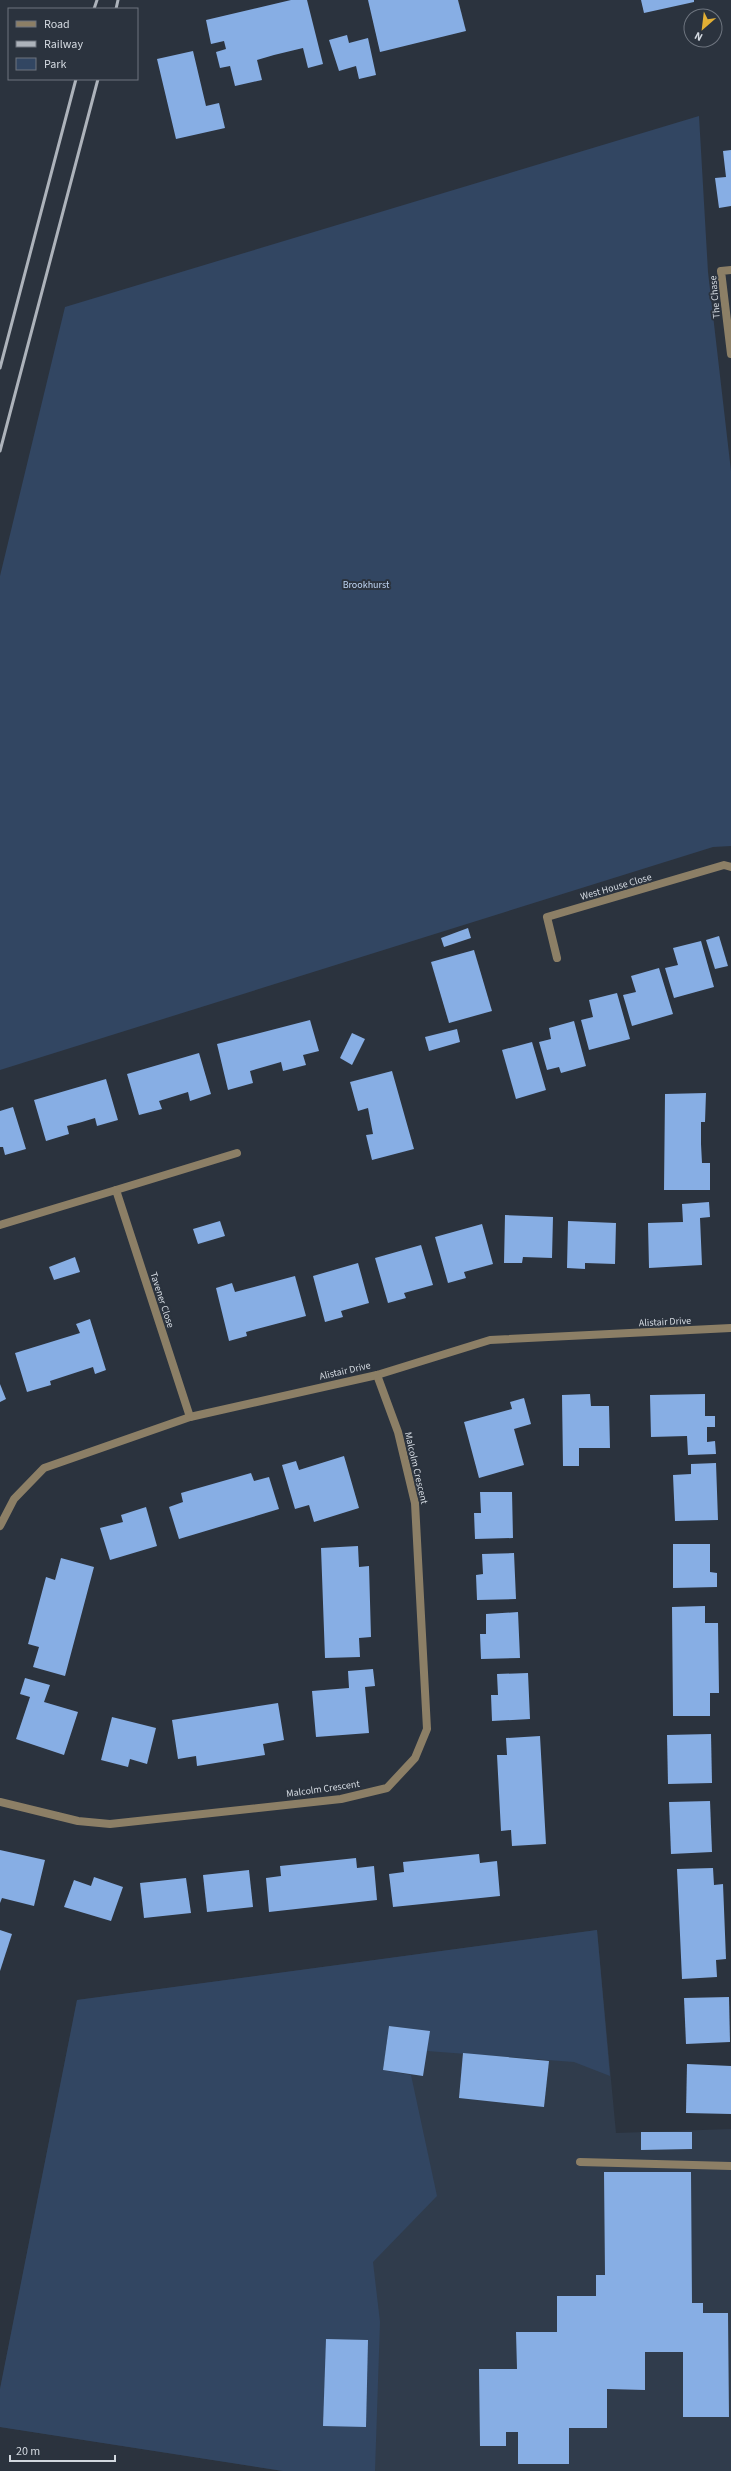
<svg xmlns="http://www.w3.org/2000/svg" width="731" height="2471" font-family="'Source Sans 3',sans-serif">
<rect width="100%" height="100%" fill="#2b333e"/>
<!-- built -->
<polygon fill="#303c4c" points="597,1930 616,2133 731,2129 731,2471 283,2471 0,2427 0,2389 77,2000"/>
<!-- green -->
<g fill="#324662">
<polygon points="699,116 708,272 731,471 731,846 713,847 0,1070 0,576 65,307"/>
<polygon points="597,1930 610,2076 574,2062 427,2051 429,2031 389,2026 383,2070 411,2075 437,2196 373,2262 380,2322 375,2471 283,2471 0,2427 0,2389 77,2000"/>
</g>
<!-- building -->
<g fill="#87aee4">
<polygon points="291,0 307,0 323,64 308,68 303,48 274,55 257,60 262,80 235,86 230,66 220,68 216,52 226,49 224,41 211,44 206,20"/>
<polygon points="368,0 458,0 466,31 380,52"/>
<polygon points="641,0 694,0 694,2 644,13"/>
<polygon points="347,35 349,43 368,38 376,75 359,79 356,66 339,71 329,40"/>
<polygon points="193,51 206,106 219,103 225,128 176,139 157,59"/>
<polygon points="731,150 731,206 719,208 715,178 726,177 723,151"/>
<polygon points="468,928 471,938 444,947 441,938"/>
<polygon points="719,936 728,966 715,969 706,940"/>
<polygon points="701,941 714,987 674,998 665,968 678,965 673,948"/>
<polygon points="474,950 492,1011 449,1023 431,962"/>
<polygon points="659,968 673,1014 632,1026 623,995 636,992 631,976"/>
<polygon points="617,993 630,1039 589,1050 581,1020 593,1017 589,1000"/>
<polygon points="310,1020 319,1051 303,1055 306,1065 283,1071 281,1062 250,1071 253,1083 228,1090 217,1044"/>
<polygon points="574,1021 586,1066 561,1073 559,1067 547,1070 539,1042 551,1039 549,1028"/>
<polygon points="457,1029 460,1042 429,1051 425,1037"/>
<polygon points="352,1033 365,1039 352,1065 340,1058"/>
<polygon points="532,1042 546,1090 516,1099 502,1050"/>
<polygon points="199,1053 211,1094 190,1101 188,1092 159,1101 162,1109 139,1115 127,1074"/>
<polygon points="392,1071 414,1149 372,1160 366,1135 373,1134 368,1108 358,1111 350,1082"/>
<polygon points="106,1079 118,1120 97,1126 95,1118 82,1122 67,1126 69,1134 46,1141 34,1100"/>
<polygon points="706,1093 705,1122 701,1122 701,1144 702,1163 710,1163 710,1190 664,1190 665,1094"/>
<polygon points="13,1107 26,1149 5,1155 3,1147 0,1147 0,1111"/>
<polygon points="709,1202 710,1217 700,1218 702,1265 649,1268 648,1223 683,1222 682,1204"/>
<polygon points="505,1215 553,1217 552,1258 523,1257 522,1263 504,1263"/>
<polygon points="220,1221 225,1236 198,1244 193,1229"/>
<polygon points="568,1221 616,1223 615,1264 585,1263 585,1269 567,1268"/>
<polygon points="482,1224 493,1264 464,1272 466,1278 448,1283 435,1237"/>
<polygon points="421,1245 433,1285 404,1293 406,1298 388,1303 375,1258"/>
<polygon points="75,1257 80,1272 54,1280 49,1267"/>
<polygon points="358,1263 369,1303 341,1311 343,1317 325,1322 313,1276"/>
<polygon points="295,1276 306,1316 246,1332 247,1336 229,1341 216,1288 232,1283 235,1292"/>
<polygon points="90,1319 106,1370 95,1374 93,1367 50,1381 51,1385 27,1392 15,1353 80,1333 76,1324"/>
<polygon points="0,1384 6,1399 0,1402"/>
<polygon points="590,1394 591,1406 609,1406 610,1448 579,1448 579,1466 563,1466 562,1395"/>
<polygon points="705,1394 705,1416 715,1416 715,1427 707,1427 707,1442 715,1441 716,1454 688,1455 687,1436 651,1437 650,1395"/>
<polygon points="524,1398 531,1424 514,1429 524,1465 479,1478 464,1422 512,1409 510,1402"/>
<polygon points="344,1456 359,1508 314,1522 309,1505 295,1509 282,1465 296,1461 299,1470"/>
<polygon points="716,1463 718,1520 675,1521 673,1475 691,1474 691,1464"/>
<polygon points="251,1473 254,1481 269,1477 279,1509 179,1539 169,1507 183,1502 181,1493"/>
<polygon points="480,1492 512,1492 513,1538 475,1539 474,1513 481,1513"/>
<polygon points="146,1507 157,1546 110,1560 100,1528 123,1522 121,1515"/>
<polygon points="673,1544 710,1544 710,1572 717,1573 717,1587 673,1588"/>
<polygon points="358,1546 359,1567 369,1566 371,1637 359,1638 360,1657 325,1658 321,1548"/>
<polygon points="514,1553 516,1599 477,1600 476,1575 483,1574 482,1554"/>
<polygon points="61,1558 94,1567 65,1676 33,1667 39,1647 28,1644 46,1577 55,1580"/>
<polygon points="705,1606 705,1623 718,1623 719,1693 710,1693 710,1716 673,1716 672,1607"/>
<polygon points="518,1612 520,1658 481,1659 480,1634 486,1634 486,1614"/>
<polygon points="373,1669 375,1686 365,1687 369,1733 316,1737 312,1691 349,1688 348,1671"/>
<polygon points="528,1673 530,1719 492,1721 491,1695 498,1695 497,1674"/>
<polygon points="25,1678 50,1685 44,1702 78,1712 64,1755 16,1739 30,1697 20,1694"/>
<polygon points="278,1703 284,1740 263,1744 265,1755 197,1766 196,1756 178,1759 172,1720"/>
<polygon points="112,1717 156,1728 147,1764 130,1759 128,1767 101,1760"/>
<polygon points="711,1734 712,1783 668,1784 667,1735"/>
<polygon points="540,1736 546,1844 512,1846 511,1830 501,1831 497,1755 507,1755 506,1738"/>
<polygon points="710,1801 712,1852 671,1854 669,1802"/>
<polygon points="0,1850 45,1860 34,1906 2,1898 0,1903"/>
<polygon points="479,1854 480,1863 497,1861 500,1896 393,1907 389,1874 404,1872 403,1862"/>
<polygon points="356,1858 357,1868 374,1866 377,1900 269,1912 266,1878 281,1876 280,1866"/>
<polygon points="713,1868 714,1885 723,1884 726,1959 716,1960 717,1977 682,1979 677,1869"/>
<polygon points="249,1870 253,1907 207,1912 203,1875"/>
<polygon points="94,1877 123,1887 111,1921 64,1907 74,1880 91,1886"/>
<polygon points="186,1878 191,1913 144,1918 140,1883"/>
<polygon points="0,1930 12,1934 0,1971"/>
<polygon points="729,1997 730,2042 686,2044 684,1998"/>
<polygon points="389,2026 430,2031 423,2076 383,2070"/>
<polygon points="463,2053 549,2061 544,2107 459,2098"/>
<polygon points="687,2064 731,2066 731,2114 686,2113"/>
<polygon points="641,2132 692,2132 692,2149 641,2150"/>
<polygon points="604,2172 691,2172 692,2303 703,2303 703,2313 728,2313 729,2417 683,2417 683,2352 645,2352 645,2390 607,2389 607,2428 569,2428 569,2464 518,2464 518,2432 506,2432 506,2446 480,2446 479,2369 517,2369 516,2332 557,2332 557,2296 596,2296 596,2275 605,2275"/>
<polygon points="326,2339 368,2340 366,2427 323,2426"/>
</g>
<g fill="none" stroke-linecap="round" stroke-linejoin="round">
<!-- lane -->
<polyline stroke="#8c7f66" stroke-width="8" points="580,2162 731,2166"/>
<!-- street -->
<g stroke="#8c7f66" stroke-width="8">
<polyline points="731,270 721,271 731,354"/>
<polyline points="557,958 547,917 724,865 731,867"/>
<polyline points="116,1190 237,1153"/>
<polyline points="0,1225 116,1190 190,1417"/>
<polyline points="0,1526 14,1499 44,1468 190,1417 377,1375 490,1340 731,1328"/>
<polyline points="0,1802 78,1821 110,1824 341,1799 387,1788 415,1758 427,1729 415,1503 398,1432 377,1375"/>
</g>
<!-- rail -->
<g stroke="#adb3bb" stroke-width="3">
<polyline points="94,9 97,0"/>
<polyline points="116,9 118,0"/>
<polyline points="0,368 76,79"/>
<polyline points="0,451 98,79"/>
</g>
</g>
<g text-anchor="middle" dominant-baseline="central" stroke-width="4" stroke-linejoin="round" paint-order="stroke">
<!-- street labels -->
<g font-size="10" fill="#d3d9e0" stroke="#2b333e">
<text transform="translate(715 297) rotate(-95)">The Chase</text>
<text transform="translate(616 887) rotate(-16)">West House Close</text>
<text transform="translate(162 1300) rotate(72)">Tavener Close</text>
<text transform="translate(665 1322) rotate(-3)">Alistair Drive</text>
<text transform="translate(345 1371) rotate(-13)">Alistair Drive</text>
<text transform="translate(416 1468) rotate(77)">Malcolm Crescent</text>
<text transform="translate(323 1789) rotate(-8)">Malcolm Crescent</text>
</g>
<!-- park labels -->
<g font-size="10" fill="#bfd5f3" stroke="#2b333e">
<text x="366" y="585">Brookhurst</text>
</g>
</g>
<!-- legend -->
<rect x="8" y="8" width="130" height="72" fill="#2b333e" stroke="#6e757f"/>
<rect x="16" y="21" width="20" height="6" fill="#8c7f66" stroke="#6e757f"/>
<text x="44" y="28" font-size="12" fill="#d3d9e0">Road</text>
<rect x="16" y="41" width="20" height="6" fill="#adb3bb" stroke="#6e757f"/>
<text x="44" y="48" font-size="12" fill="#d3d9e0">Railway</text>
<rect x="16" y="58" width="20" height="12" fill="#324662" stroke="#6e757f"/>
<text x="44" y="68" font-size="12" fill="#d3d9e0">Park</text>
<!-- north arrow -->
<g transform="translate(703 28) rotate(208)"><circle r="19" fill="#2b333e" stroke="#6e757f"/>
<path d="M0-3L7 15L0 10L-7 15Z" fill="#e2af34"/>
<text y="-6" font-size="11" font-weight="bold" text-anchor="middle" fill="#d3d9e0">N</text>
</g>
<!-- scale -->
<path d="M10 2455v6h105v-6" fill="none" stroke="#d3d9e0" stroke-width="2"/>
<text x="16" y="2455" font-size="12" fill="#d3d9e0" stroke="#2b333e" stroke-width="3" paint-order="stroke">20 m</text>
</svg>
